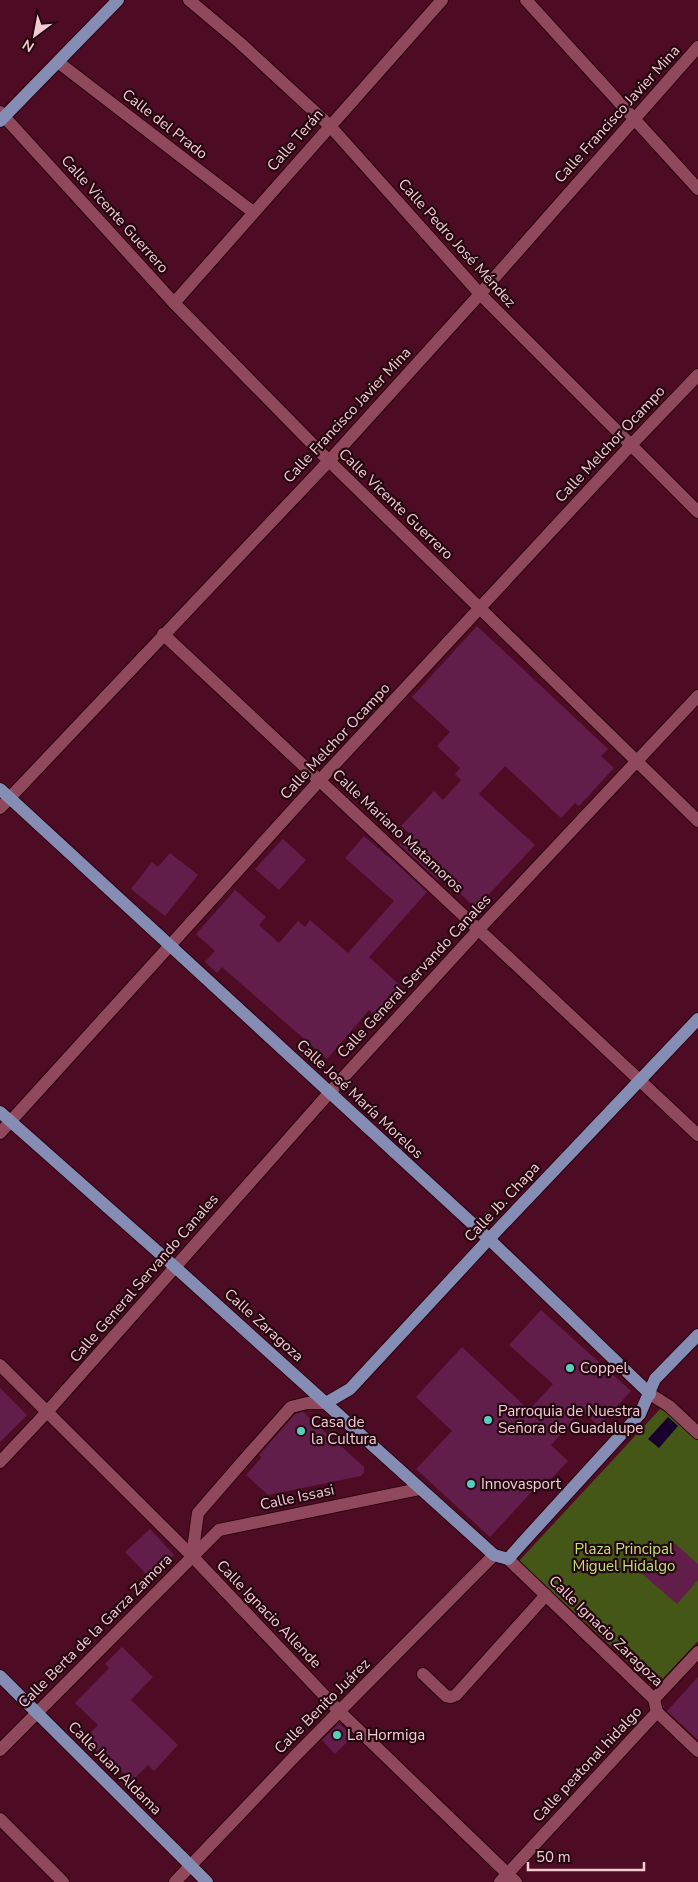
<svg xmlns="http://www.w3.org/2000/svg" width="698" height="1882" font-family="'Nunito Sans',sans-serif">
<rect width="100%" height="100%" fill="#4e0c24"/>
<!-- green -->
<polygon fill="#445716" points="662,1407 698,1440 698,1641 655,1687 519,1561"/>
<!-- water -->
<polygon fill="#17002c" points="668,1417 678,1426 659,1448 648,1439"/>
<!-- building -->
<g fill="#621e4a">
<polygon points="477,626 608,749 601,756 614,768 579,806 575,803 561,818 505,766 479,794 535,845 476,908 441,876 438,880 399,844 409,833 401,826 434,791 443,800 461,780 455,774 460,768 437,746 450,732 412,697"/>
<polygon points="364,836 387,856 388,856 427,892 369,957 403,988 375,1016 369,1010 327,1059 222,967 217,973 205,962 215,951 196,934 235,890 266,917 259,925 279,943 298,921 305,927 310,920 348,953 394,901 345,858"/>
<polygon points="283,839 306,860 279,890 255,869"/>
<polygon points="170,853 198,875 165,916 131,889 152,862 158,867"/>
<polygon points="541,1310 631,1391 599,1426 582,1411 551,1445 568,1461 540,1491 536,1487 490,1537 416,1469 452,1431 416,1397 462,1347 529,1410 553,1384 509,1345"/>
<polygon points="0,1388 27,1415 0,1442"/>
<polygon points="303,1412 364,1467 364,1472 361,1476 268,1495 246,1475 262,1457 259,1455 295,1414"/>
<polygon points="150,1529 174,1555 150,1578 125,1552"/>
<polygon points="672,1541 698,1564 698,1580 677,1604 641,1573"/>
<polygon points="122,1647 153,1677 131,1700 178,1745 154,1771 148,1765 132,1781 106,1756 104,1758 84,1739 98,1725 75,1703 109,1668 105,1664"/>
<polygon points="698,1677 698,1740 667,1711"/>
<polygon points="339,1723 353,1736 335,1754 322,1740"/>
</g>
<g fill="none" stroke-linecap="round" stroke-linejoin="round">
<defs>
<g id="minor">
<polyline points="189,0 239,42 330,126 480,294 698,512"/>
<polyline points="526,0 698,189"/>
<polyline points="58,62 253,212"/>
<polyline points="0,112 174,303 329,461 698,821"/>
<polyline points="174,303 442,0"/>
<polyline points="163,634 698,1135"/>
<polyline points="0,808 329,461 480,294 698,47"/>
<polyline points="0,1133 320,780 631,445 698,375"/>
<polyline points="0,1365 192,1556 339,1711 516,1882"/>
<polyline points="650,1394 669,1406 698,1433"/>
<polyline points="0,1462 47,1412 330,1092 479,929 698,696"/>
<polyline points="192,1556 198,1513 244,1460 291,1407 307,1403 326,1403"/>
<polyline points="508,1559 654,1699 657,1712 698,1751"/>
<polyline points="423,1674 446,1696 451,1697 456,1695 546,1595"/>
<polyline points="654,1699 698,1652"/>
<polyline points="0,1750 219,1530 419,1489"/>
<polyline points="0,1819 63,1882"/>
<polyline points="175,1882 295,1756 494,1555"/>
<polyline points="500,1882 657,1712"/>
</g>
<g id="major">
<polyline points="0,121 118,0"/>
<polyline points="0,789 489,1239 650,1394"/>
<polyline points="0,1112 175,1267 494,1555 508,1559 524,1541 640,1414 655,1379 698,1335"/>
<polyline points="326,1403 350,1389 489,1239 698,1019"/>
<polyline points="0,1676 207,1882"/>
</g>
</defs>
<!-- minor casing -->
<use href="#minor" stroke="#2b000e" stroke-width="14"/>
<!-- major casing -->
<use href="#major" stroke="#2b000e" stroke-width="14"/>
<!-- minor -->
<use href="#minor" stroke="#90495c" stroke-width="12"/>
<!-- major -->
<use href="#major" stroke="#858db4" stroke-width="12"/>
</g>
<!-- markers -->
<g fill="#58cec0" stroke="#230710" stroke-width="2">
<circle cx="570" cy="1368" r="5"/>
<circle cx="488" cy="1420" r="5"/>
<circle cx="301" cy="1431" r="5"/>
<circle cx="471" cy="1484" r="5"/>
<circle cx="337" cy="1735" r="5"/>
</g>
<g text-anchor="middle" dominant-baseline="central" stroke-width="4.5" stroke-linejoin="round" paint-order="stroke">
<!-- street labels -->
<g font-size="15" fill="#f5cbd3" stroke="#230710">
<text transform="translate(617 114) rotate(-48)">Calle Francisco Javier Mina</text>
<text transform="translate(165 124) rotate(38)">Calle del Prado</text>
<text transform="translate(295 140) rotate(-49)">Calle Terán</text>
<text transform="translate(115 214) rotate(48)">Calle Vicente Guerrero</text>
<text transform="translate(457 243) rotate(48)">Calle Pedro José Méndez</text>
<text transform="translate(347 415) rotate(-47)">Calle Francisco Javier Mina</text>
<text transform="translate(610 444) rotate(-47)">Calle Melchor Ocampo</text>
<text transform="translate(396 504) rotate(44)">Calle Vicente Guerrero</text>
<text transform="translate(335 741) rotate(-47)">Calle Melchor Ocampo</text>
<text transform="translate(398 831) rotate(43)">Calle Mariano Matamoros</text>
<text transform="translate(414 976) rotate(-47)">Calle General Servando Canales</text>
<text transform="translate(360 1099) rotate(43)">Calle José María Morelos</text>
<text transform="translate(502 1202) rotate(-47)">Calle Jb. Chapa</text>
<text transform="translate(144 1278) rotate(-49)">Calle General Servando Canales</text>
<text transform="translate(264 1325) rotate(42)">Calle Zaragoza</text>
<text transform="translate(297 1497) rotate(-12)">Calle Issasi</text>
<text transform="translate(269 1614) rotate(46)">Calle Ignacio Allende</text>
<text transform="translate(95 1631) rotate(-45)">Calle Berta de la Garza Zamora</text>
<text transform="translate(606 1631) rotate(44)">Calle Ignacio Zaragoza</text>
<text transform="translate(322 1706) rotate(-45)">Calle Benito Juárez</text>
<text transform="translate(587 1764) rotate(-47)">Calle peatonal hidalgo</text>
<text transform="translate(115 1768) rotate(45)">Calle Juan Aldama</text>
</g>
<!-- poi labels -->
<g font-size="15" fill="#f5cbd3" stroke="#230710" text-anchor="start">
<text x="580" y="1368">Coppel</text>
<text x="498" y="1411">Parroquia de Nuestra<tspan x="498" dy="17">Señora de Guadalupe</tspan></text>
<text x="311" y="1422">Casa de<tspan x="311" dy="17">la Cultura</tspan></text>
<text x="481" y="1484">Innovasport</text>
<text x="347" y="1735">La Hormiga</text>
</g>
<!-- park labels -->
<g font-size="15" fill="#bde175" stroke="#230710">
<text x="624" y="1549">Plaza Principal<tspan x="624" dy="17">Miguel Hidalgo</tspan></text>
</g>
</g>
<!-- north arrow -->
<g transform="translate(35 35) rotate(212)" stroke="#230710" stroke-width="4" paint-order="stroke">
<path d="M0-4L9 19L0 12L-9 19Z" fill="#f5cbd3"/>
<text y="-8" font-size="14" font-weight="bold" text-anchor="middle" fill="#f5cbd3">N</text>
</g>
<!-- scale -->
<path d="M528 1862v8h116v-8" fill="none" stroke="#f5cbd3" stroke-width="2.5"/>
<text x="536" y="1862" font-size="15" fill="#f5cbd3" stroke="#230710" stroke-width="4" paint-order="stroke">50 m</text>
</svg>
